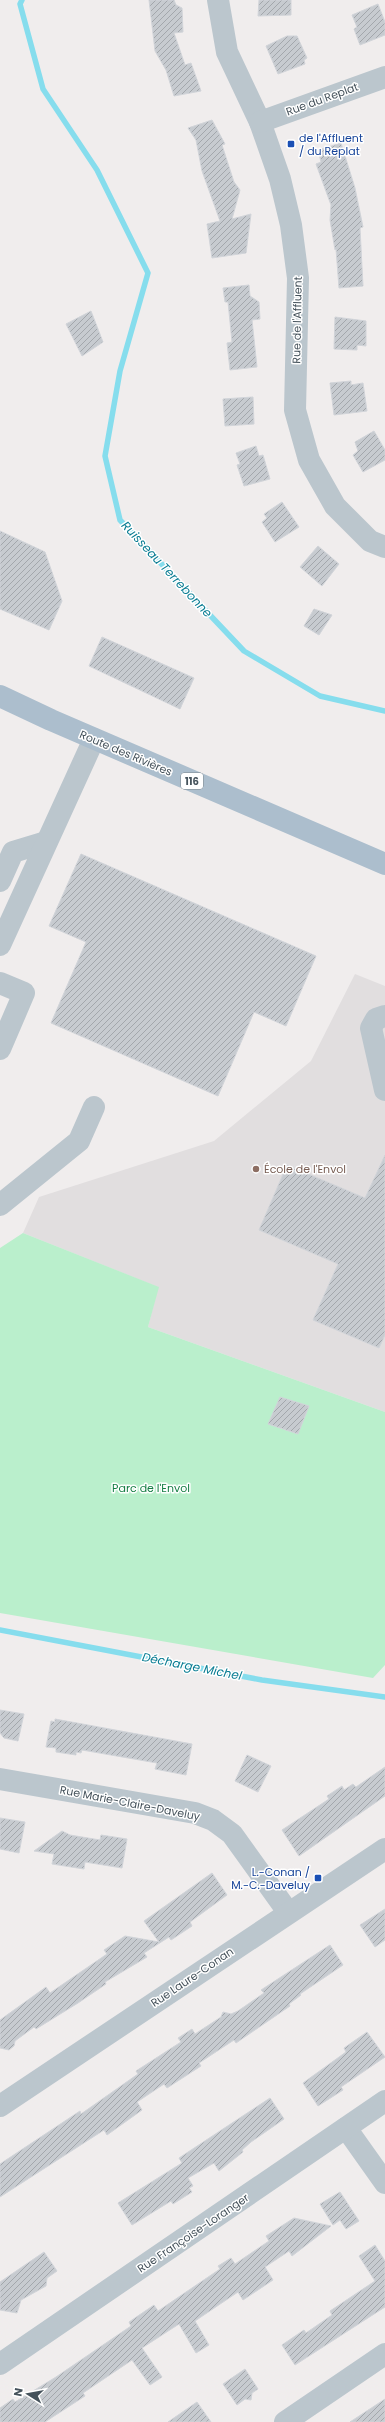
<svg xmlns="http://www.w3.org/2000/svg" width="385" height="2422" font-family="Poppins,sans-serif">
<defs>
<pattern id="building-hatch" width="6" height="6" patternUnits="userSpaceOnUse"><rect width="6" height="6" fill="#c7cbd0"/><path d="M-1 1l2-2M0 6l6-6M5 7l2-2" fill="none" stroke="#a3a7ac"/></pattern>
</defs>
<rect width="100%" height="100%" fill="#f0eded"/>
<!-- education -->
<polygon fill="#e1dedf" points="355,974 385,986 385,1412 148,1327 158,1287 23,1233 39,1197 214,1141 311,1061"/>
<!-- green -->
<polygon fill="#baefcc" points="23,1233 159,1287 148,1327 385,1412 385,1665 373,1678 0,1613 0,1248"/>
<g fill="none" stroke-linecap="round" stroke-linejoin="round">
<!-- stream -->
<g stroke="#86dded" stroke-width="5.5">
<polyline points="22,0 20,4 43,89 97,170 148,273 120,371 105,456 120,520 244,651 320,696 385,711"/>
<polyline points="0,1630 262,1680 385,1697"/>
</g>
</g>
<!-- building -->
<g fill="url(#building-hatch)" stroke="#d1d4d9">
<polygon points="149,0 174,0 176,5 182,8 183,32 174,33 185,65 191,63 201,91 174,96 166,70 155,51"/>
<polygon points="259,0 291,0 291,15 258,16"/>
<polygon points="378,4 385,22 385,35 360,45 354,29 357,27 352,15"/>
<polygon points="287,36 297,36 307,58 304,60 305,64 278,74 266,46"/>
<polygon points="212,120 225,144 222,145 234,182 240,190 232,219 251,214 246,253 212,258 207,224 220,221 202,171 196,140 188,128"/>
<polygon points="341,143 355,188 363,227 360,228 363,286 339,288 336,249 335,250 330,220 331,205 316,164 321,162 318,150"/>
<polygon points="249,285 250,296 259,302 260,319 252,320 257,367 230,370 227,343 232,342 228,302 225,302 223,288"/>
<polygon points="91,311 103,342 82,356 66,324"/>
<polygon points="335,317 366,321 366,346 357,345 357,350 334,349"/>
<polygon points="351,381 351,385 363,383 367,411 334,415 330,383"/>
<polygon points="253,397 254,424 225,426 223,399"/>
<polygon points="374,431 385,450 385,460 363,472 353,455 358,451 355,442"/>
<polygon points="256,446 259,456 263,455 270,479 244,486 237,465 240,464 236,453"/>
<polygon points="282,502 299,527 275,542 262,522 267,518 264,514"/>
<polygon points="0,531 45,552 62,601 49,630 0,609"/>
<polygon points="318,546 339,564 322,586 300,567"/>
<polygon points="314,609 332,615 319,635 304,626"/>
<polygon points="102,637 194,678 180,709 89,666"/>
<polygon points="81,854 316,956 286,1026 254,1012 218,1096 51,1023 86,942 49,926"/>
<polygon points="385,1155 385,1335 379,1348 313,1320 338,1264 259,1230 287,1165 365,1198"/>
<polygon points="280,1397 309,1406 298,1434 268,1424"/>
<polygon points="0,1710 24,1714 18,1741 4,1738 0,1733"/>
<polygon points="55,1719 192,1744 186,1775 155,1769 157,1763 82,1750 81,1753 76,1752 76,1755 56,1752 56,1748 46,1747 51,1721 55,1722"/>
<polygon points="247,1755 271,1766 258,1792 235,1781"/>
<polygon points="385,1767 385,1796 299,1856 282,1830 329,1799 327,1796 342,1786 344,1790 353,1784 356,1787"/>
<polygon points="0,1818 25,1822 19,1853 0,1849"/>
<polygon points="62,1831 70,1835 100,1840 101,1835 127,1839 122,1868 85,1862 84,1869 52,1864 54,1854 34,1851"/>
<polygon points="212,1873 227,1895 190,1922 192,1926 171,1940 169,1937 144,1953 147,1957 105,1982 106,1984 78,2003 36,2029 34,2027 15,2041 14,2046 9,2050 0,2048 0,2020 46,1987 50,1993 107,1954 104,1950 125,1936 159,1942 144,1921"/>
<polygon points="385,1909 385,1940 375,1947 360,1925"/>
<polygon points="330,1945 343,1965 300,1994 301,1995 289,2004 290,2006 236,2043 234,2040 199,2063 201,2066 167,2088 164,2084 137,2102 142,2110 107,2135 104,2130 0,2197 0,2164 80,2111 81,2114 138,2074 136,2071 181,2042 178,2038 192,2029 195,2034 221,2017 223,2012 231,2014 238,2011 264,1993 261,1990"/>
<polygon points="367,2032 385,2057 341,2087 343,2090 318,2106 303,2083 346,2052 344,2048"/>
<polygon points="270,2098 284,2119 251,2142 242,2150 243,2152 219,2171 214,2163 188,2178 193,2186 189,2188 192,2192 173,2204 171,2201 132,2225 118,2203 182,2163 179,2158"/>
<polygon points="340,2192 359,2221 346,2229 340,2220 333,2225 320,2204"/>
<polygon points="294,2218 331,2226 292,2256 289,2251 265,2267 273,2280 243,2300 238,2292 195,2321 209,2345 196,2353 179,2324 142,2348 162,2377 150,2385 132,2360 83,2393 85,2396 45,2422 0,2422 0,2408 13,2399 15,2402 56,2377 131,2326 129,2322 154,2305 158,2311 220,2269 218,2266 231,2258 235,2264 269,2241 266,2236"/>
<polygon points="375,2245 385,2261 385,2307 295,2365 282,2345 304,2330 306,2333 332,2315 330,2311 375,2281 359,2256"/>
<polygon points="44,2252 57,2271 47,2278 46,2286 21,2300 17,2313 0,2310 0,2282"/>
<polygon points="245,2369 258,2389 252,2393 251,2400 245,2399 237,2405 223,2384"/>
<polygon points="385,2399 385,2422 350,2422"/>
<polygon points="197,2402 211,2422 168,2422"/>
</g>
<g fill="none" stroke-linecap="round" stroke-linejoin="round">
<!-- minor -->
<g stroke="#bbc6cd" stroke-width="22">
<polyline points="218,0 227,52 260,122 280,179 291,225 298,278 295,410 309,460 335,506 370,541 385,547"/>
<polyline points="260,122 385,77"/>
<polyline points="0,881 13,852 46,842"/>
<polyline points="0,945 94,739"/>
<polyline points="0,983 24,993 0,1049"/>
<polyline points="385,1016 376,1019 371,1028 385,1090"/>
<polyline points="0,1205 79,1141 94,1107"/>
<polyline points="0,1779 195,1813 213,1820 232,1834 288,1912"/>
<polyline points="0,2106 385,1849"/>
<polyline points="346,2128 385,2183"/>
<polyline points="0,2364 385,2101"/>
<polyline points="285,2422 385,2354"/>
</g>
<!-- major -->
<polyline stroke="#acbecd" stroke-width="22" points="0,696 51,720 385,864"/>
</g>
<!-- markers -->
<g fill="#1a4fb4" stroke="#fff" stroke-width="1.5">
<rect x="287" y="140" width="8" height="8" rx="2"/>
<rect x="314" y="1874" width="8" height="8" rx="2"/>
</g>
<circle fill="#8d6e63" stroke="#fff" stroke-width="1.5" cx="256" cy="1169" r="4"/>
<g text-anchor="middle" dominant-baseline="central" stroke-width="3" stroke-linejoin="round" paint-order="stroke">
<!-- shield labels -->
<rect fill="#fff" stroke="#7d868c" stroke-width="1" x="181" y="773" width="22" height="16" rx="3"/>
<g font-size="10" font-weight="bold" fill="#45525b">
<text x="192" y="781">116</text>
</g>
<!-- street labels -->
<g font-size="11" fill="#45525b" stroke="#fff">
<text transform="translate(322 99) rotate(-20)">Rue du Replat</text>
<text transform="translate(297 320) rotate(-89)">Rue de l'Affluent</text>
<text transform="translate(126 753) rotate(23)">Route des Rivières</text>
<text transform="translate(130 1803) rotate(11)">Rue Marie-Claire-Daveluy</text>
<text transform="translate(192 1977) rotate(-34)">Rue Laure-Conan</text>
<text transform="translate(193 2233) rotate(-34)">Rue Françoise-Loranger</text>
</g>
<!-- transit labels -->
<g font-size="11" fill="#164399" stroke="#fff" text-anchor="start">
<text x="299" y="138">de l'Affluent<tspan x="299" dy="13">/ du Replat</tspan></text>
<text x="310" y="1872" text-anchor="end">L.-Conan /<tspan x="310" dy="13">M.-C.-Daveluy</tspan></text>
</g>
<!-- education labels -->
<g font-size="11" fill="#785e54" stroke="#fff" text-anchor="start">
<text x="264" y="1169">École de l'Envol</text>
</g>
<!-- park labels -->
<g font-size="11" fill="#157e44" stroke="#fff">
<text x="151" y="1488">Parc de l'Envol</text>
</g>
<!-- water labels -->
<g font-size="12" font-style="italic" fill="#0a7d93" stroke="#fff">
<text transform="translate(167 569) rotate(47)">Ruisseau Terrebonne</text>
<text transform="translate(192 1666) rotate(11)">Décharge Michel</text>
</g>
</g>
<!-- north arrow -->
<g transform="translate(28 2394) rotate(281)" stroke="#ffffff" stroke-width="3" paint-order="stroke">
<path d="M0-3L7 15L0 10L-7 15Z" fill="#45525b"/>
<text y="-6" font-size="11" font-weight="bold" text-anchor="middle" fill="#45525b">N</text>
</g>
</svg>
